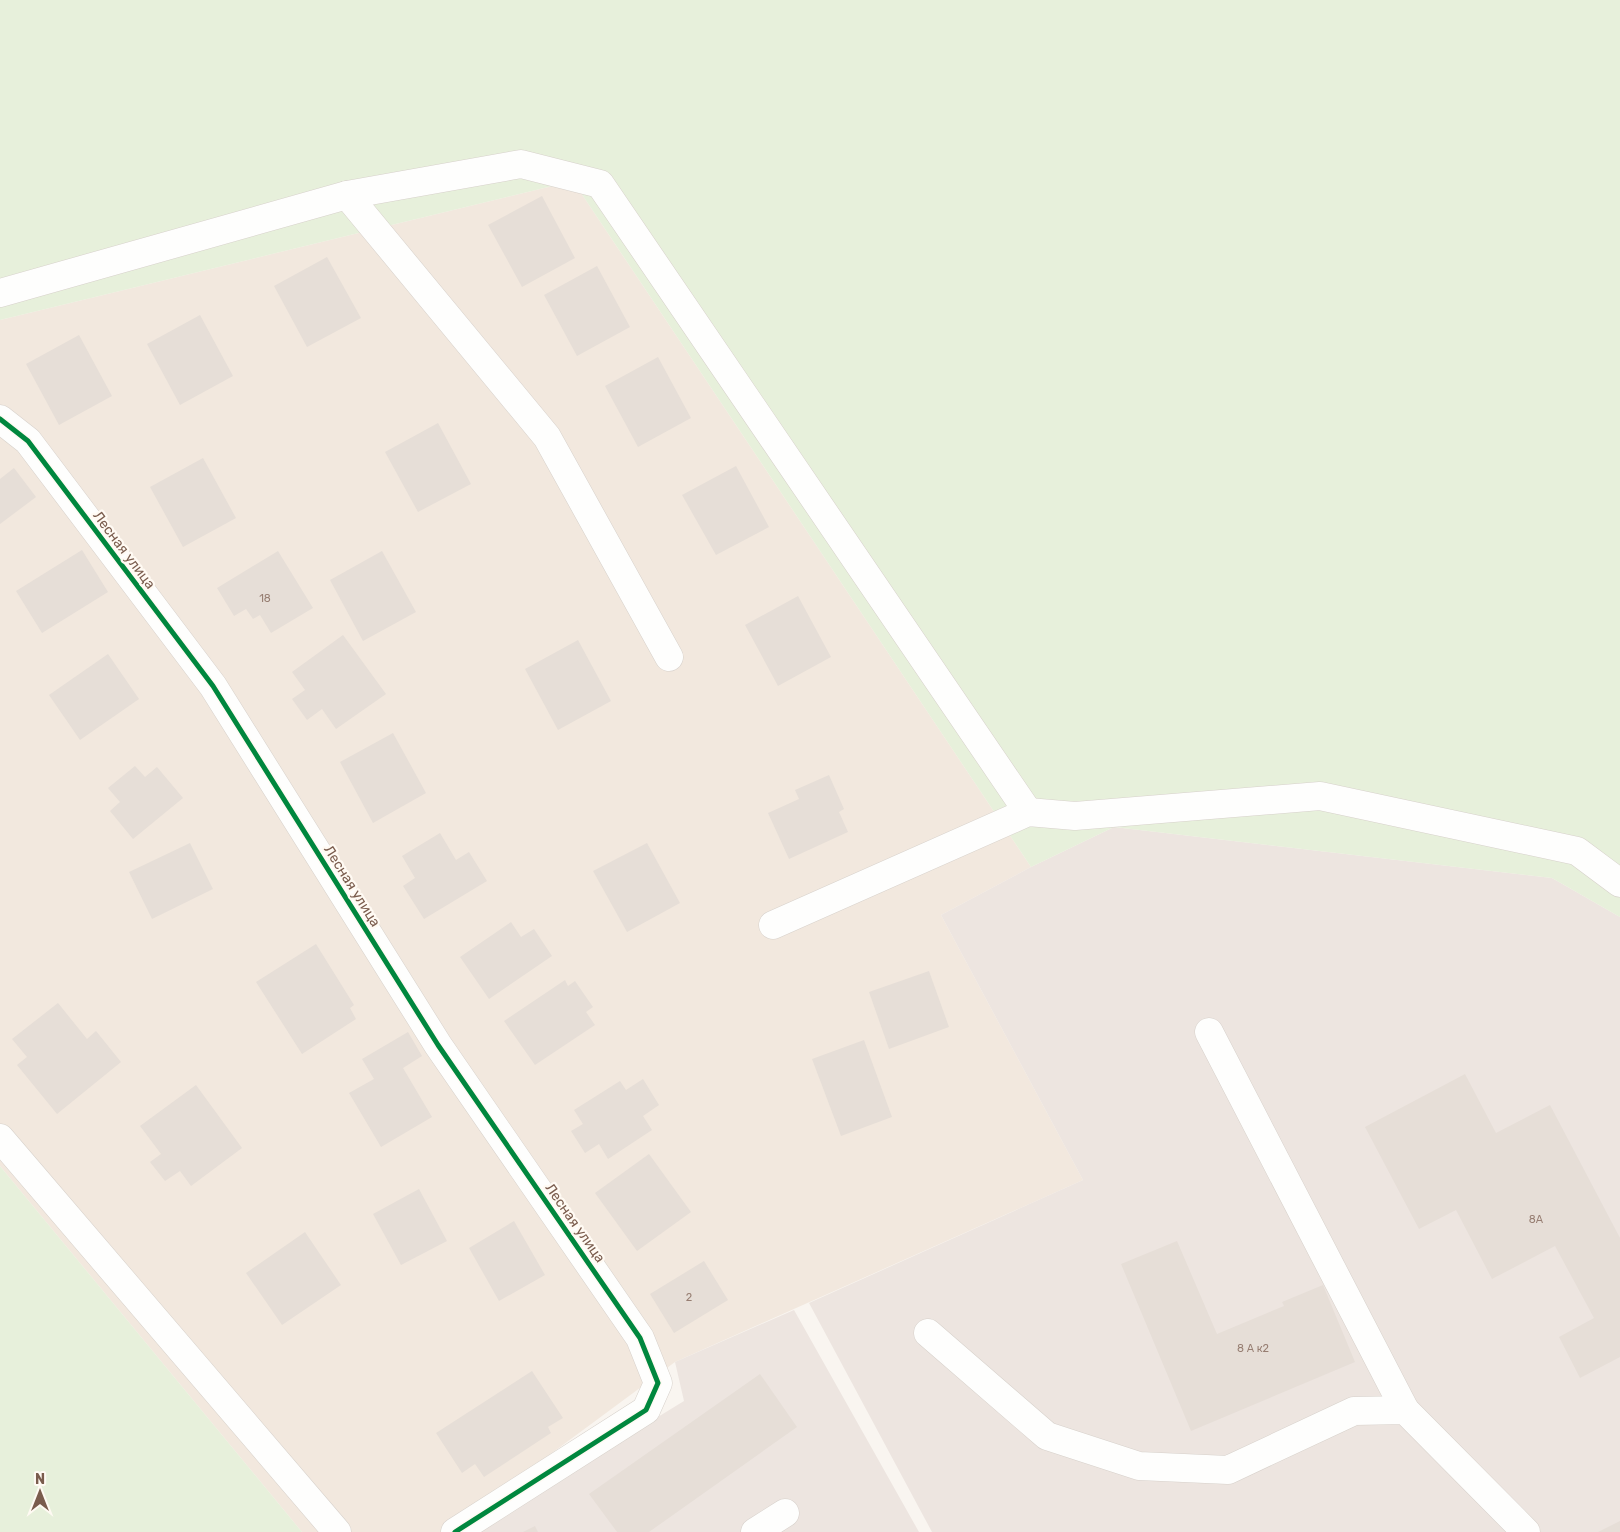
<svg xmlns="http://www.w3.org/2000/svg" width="1620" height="1532" font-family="Rubik,sans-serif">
<rect width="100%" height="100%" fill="#f9f5f0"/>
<!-- residential -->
<polygon fill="#f2e8de" points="573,181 1031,867 941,915 1083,1180 675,1362 445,1532 302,1532 0,1166 0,320"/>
<!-- industrial -->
<g fill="#ede5e0">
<polygon points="1114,827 1552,878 1620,917 1620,1532 932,1532 809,1303 1083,1180 941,915 1031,867"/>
<polygon points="794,1310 919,1532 470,1532 684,1401 675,1362"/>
</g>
<!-- green -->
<g fill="#e7f0db">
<polygon points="0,0 1620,0 1620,917 1552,878 1114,827 1031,867 573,181 0,320"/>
<polygon points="0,1166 302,1532 0,1532"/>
</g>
<!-- building -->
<g fill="#e6ded7">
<polygon points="542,196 575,258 522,287 488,225"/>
<polygon points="327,257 361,318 307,347 274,286"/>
<polygon points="597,266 630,327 577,356 544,295"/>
<polygon points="200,315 233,376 180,405 147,344"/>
<polygon points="79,335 112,396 59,425 26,364"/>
<polygon points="658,357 691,418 638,447 605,386"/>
<polygon points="438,423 471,484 418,512 385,452"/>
<polygon points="203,458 236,518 183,547 150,487"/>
<polygon points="736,466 769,527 716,555 682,495"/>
<polygon points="14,468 36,497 0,524 0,479"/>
<polygon points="82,550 108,592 42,633 16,591"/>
<polygon points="278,551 313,608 271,633 260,615 253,619 246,609 234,616 217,588"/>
<polygon points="382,551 416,612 363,641 330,580"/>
<polygon points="798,596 831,657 778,686 745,625"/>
<polygon points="343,635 386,694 336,729 322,709 307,720 292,699 305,690 292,672"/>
<polygon points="578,640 611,701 558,730 525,669"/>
<polygon points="108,654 139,699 80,740 49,695"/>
<polygon points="393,733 426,793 373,823 340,762"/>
<polygon points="135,766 145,777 157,767 183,798 133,839 110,811 120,802 108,788"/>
<polygon points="829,775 844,809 839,812 848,832 789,859 768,813 799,799 795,790"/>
<polygon points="440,833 456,860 469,852 487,881 424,919 403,886 415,878 402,856"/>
<polygon points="190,843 213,889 152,919 129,872"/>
<polygon points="647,843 680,903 627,932 593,871"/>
<polygon points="511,922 521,937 534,929 552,956 489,999 460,957"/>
<polygon points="316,944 354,1005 350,1008 356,1019 302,1054 256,982"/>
<polygon points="929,971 949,1027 889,1049 869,992"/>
<polygon points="565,980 568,986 575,981 593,1007 586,1012 595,1025 535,1065 504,1021"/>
<polygon points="58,1003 87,1039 96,1031 121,1062 57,1114 17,1065 27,1057 12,1039"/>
<polygon points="408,1032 422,1056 403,1068 432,1117 381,1147 349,1093 374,1079 362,1059"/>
<polygon points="864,1040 892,1117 841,1136 812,1059"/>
<polygon points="1465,1074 1496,1133 1550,1105 1620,1238 1620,1357 1580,1378 1559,1337 1594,1318 1555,1246 1492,1279 1456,1210 1419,1229 1365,1127"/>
<polygon points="643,1079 659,1105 643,1116 652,1130 608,1159 599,1144 585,1153 571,1131 583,1124 574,1110 620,1081 626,1090"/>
<polygon points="196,1085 242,1148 191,1186 180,1171 165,1181 150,1162 161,1154 140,1126"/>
<polygon points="649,1154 691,1212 637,1251 595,1193"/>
<polygon points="419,1189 447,1241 401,1265 373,1214"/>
<polygon points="514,1221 545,1275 499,1301 469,1248"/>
<polygon points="305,1232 341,1285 282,1325 246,1273"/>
<polygon points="1177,1241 1217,1334 1284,1306 1282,1302 1323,1285 1355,1362 1191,1431 1121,1264"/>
<polygon points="704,1261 728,1300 674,1333 650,1294"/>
<polygon points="532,1371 563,1418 548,1427 551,1433 484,1477 475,1464 462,1473 436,1433"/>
<polygon points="760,1374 797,1427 649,1532 617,1532 589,1494"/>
<polygon points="1620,1521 1620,1532 1598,1532"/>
<polygon points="535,1526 538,1532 523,1532"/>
</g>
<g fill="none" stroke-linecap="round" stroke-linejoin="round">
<defs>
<g id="minor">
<polyline points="347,195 547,437 669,657"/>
<polyline points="0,293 347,195 521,164 600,184 1028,812"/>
<polyline points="0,419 28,441 213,686 438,1045 640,1338 658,1383 646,1410 455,1532"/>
<polyline points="773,925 1028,812 1075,816 1320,796 1577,851 1620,883"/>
<polyline points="1209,1032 1405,1410"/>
<polyline points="0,1138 337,1532"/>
<polyline points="928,1333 1047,1436 1139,1466 1228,1470 1354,1411 1405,1410 1526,1532"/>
<polyline points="755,1532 785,1513"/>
</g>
</defs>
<!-- minor casing -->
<use href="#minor" stroke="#d7d1cb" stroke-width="29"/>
<!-- minor -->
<use href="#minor" stroke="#fefefd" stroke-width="28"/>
<defs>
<polyline id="cycleway" points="0,419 28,441 213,686 438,1045 640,1338 658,1383 646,1410 455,1532"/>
</defs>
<!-- cycleway casing -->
<use href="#cycleway" stroke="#fffaf3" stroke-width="8"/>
<!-- cycleway -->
<use href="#cycleway" stroke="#00873e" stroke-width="5"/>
</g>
<g text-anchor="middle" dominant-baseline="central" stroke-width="4.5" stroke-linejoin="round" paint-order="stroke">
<!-- number labels -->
<g font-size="11" fill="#977e72">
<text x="265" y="598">18</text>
<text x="1536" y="1219">8А</text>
<text x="689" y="1297">2</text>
<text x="1253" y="1348">8 А к2</text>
</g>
<!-- street labels -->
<g font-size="14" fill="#7a5c4d" stroke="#fffaf3">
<text transform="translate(124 550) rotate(53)">Лесная улица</text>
<text transform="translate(352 886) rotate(58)">Лесная улица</text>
<text transform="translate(575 1223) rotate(55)">Лесная улица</text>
</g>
</g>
<!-- north arrow -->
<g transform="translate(40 1492)" stroke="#fffaf3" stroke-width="4" paint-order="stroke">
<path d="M0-4L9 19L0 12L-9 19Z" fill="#7a5c4d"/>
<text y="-8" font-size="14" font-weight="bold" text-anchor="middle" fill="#7a5c4d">N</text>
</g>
</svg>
